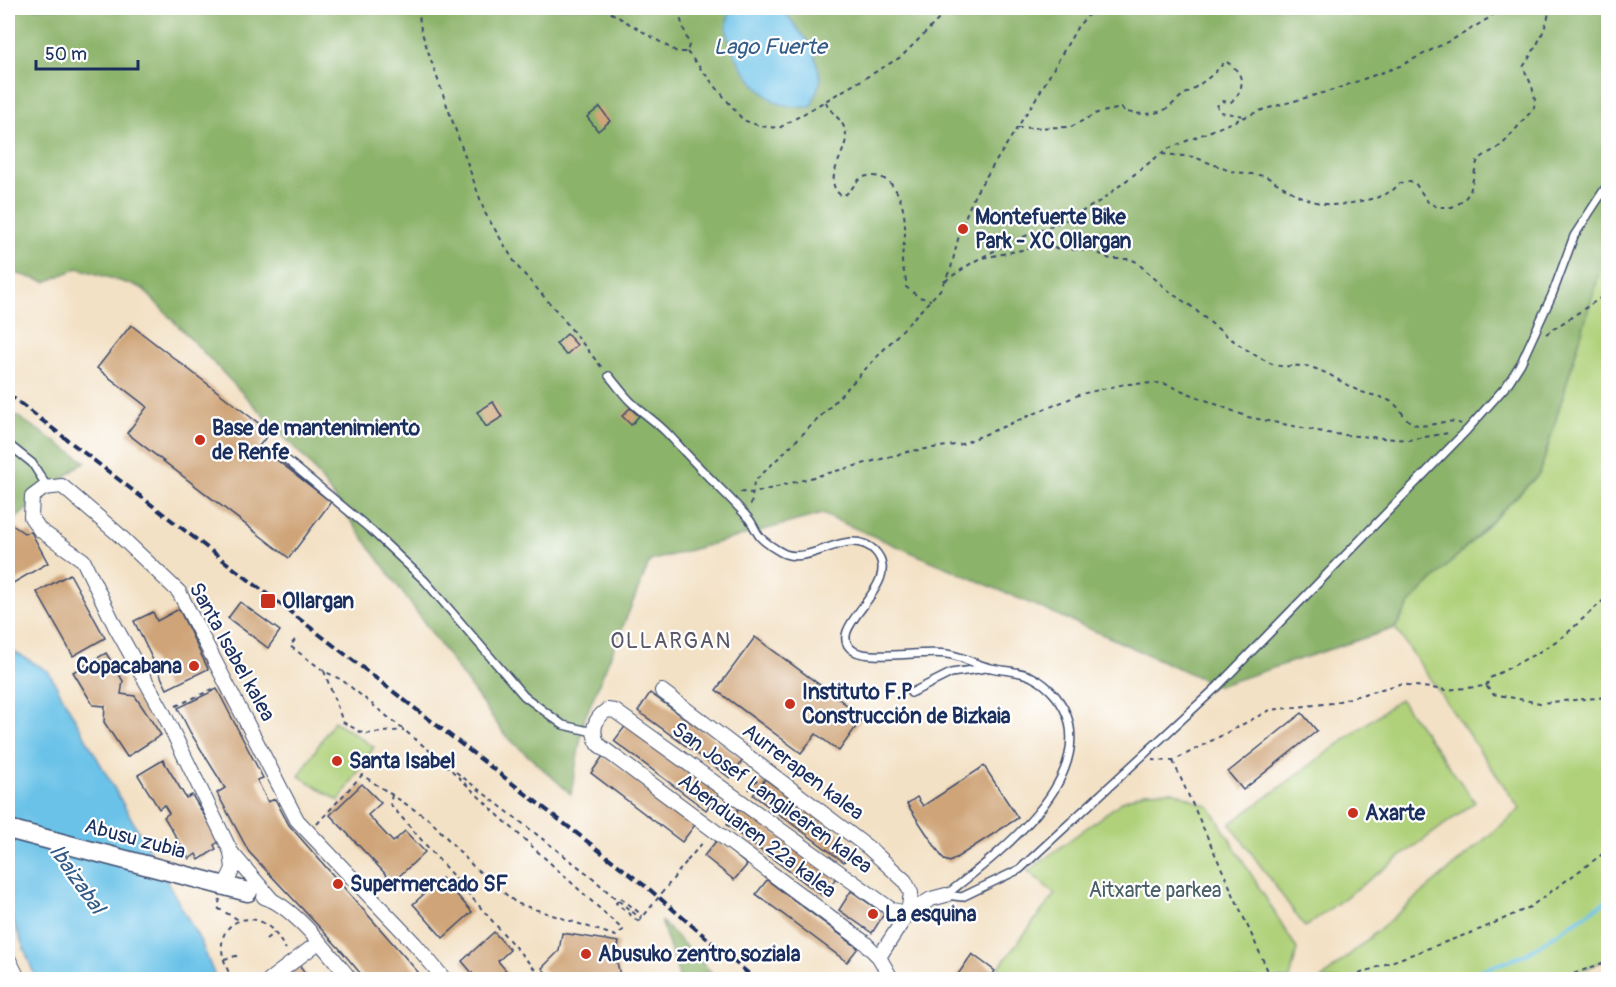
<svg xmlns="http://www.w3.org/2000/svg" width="1616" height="987" font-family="Pangolin,sans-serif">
<rect width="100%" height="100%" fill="#fff"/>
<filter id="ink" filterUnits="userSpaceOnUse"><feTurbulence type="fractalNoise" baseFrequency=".0167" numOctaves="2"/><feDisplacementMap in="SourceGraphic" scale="12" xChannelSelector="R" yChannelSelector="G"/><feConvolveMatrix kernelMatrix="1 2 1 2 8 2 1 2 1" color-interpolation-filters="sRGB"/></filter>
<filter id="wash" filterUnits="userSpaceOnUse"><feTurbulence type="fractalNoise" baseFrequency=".008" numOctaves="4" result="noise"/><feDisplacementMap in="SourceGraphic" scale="24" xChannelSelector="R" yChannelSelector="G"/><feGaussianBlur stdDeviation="1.35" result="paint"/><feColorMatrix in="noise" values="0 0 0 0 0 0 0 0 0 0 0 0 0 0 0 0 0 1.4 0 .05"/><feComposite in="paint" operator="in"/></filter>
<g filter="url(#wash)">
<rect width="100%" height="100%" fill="#f3e1c5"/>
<!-- green -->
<g fill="#b0d17a" stroke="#66806c" stroke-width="1.5">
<polygon points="1608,244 1608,959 1563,979 1320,980 1520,809 1395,628 1411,602 1540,473"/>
<polygon points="1400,699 1475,802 1305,927 1230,824"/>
<polygon points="334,721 374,747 339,801 299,776"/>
<polygon points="1173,791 1210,807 1297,949 1290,979 989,980 1055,894 1028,871 1123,801 1145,792"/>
</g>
<!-- forest -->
<g fill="#8cb36a" stroke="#547164" stroke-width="1.5">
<polygon points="8,8 1608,8 1608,244 1540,473 1411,602 1395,628 1218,686 1113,639 822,514 650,561 584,720 571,794 505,735 310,464 142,288 78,268 46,282 8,271"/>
<polygon points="8,410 86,462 81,464 8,525"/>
<polygon points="661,921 718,979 680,979"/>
</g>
<!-- water -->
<g fill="#6bc2e8" stroke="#4378a3" stroke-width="1.5">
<path d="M734,8H777L787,15L813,48L821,79L811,107C799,107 785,107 774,101C752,87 710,32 734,8Z"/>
<polygon points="8,648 48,671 201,942 216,979 36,979 8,907"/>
</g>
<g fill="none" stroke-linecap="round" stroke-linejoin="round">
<!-- stream -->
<polyline stroke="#6bc2e8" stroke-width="4" points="1453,980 1525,955 1608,900"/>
</g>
<g id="blocks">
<!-- building -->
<g fill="#cfa478">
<polygon points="600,107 610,121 598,131 587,117"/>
<polygon points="131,325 270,432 259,446 331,502 289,558 127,433 147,407 97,368"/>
<polygon points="567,334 577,345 566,355 556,344"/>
<polygon points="493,402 502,417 486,427 477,412"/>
<polygon points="630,408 639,416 631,425 622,416"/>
<polygon points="8,522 24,533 31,532 48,563 8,586"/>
<polygon points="70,574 105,638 73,656 37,592"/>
<polygon points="240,602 280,631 268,648 228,618"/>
<polygon points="179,609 208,669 167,689 134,621 153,612 157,621"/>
<polygon points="755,637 863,717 839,751 816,734 801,753 716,690"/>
<polygon points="106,653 123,681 121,694 135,696 161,735 127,757 104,722 105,706 93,705 73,672"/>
<polygon points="217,689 263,778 257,780 268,802 275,799 289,825 425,980 366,980 339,948 249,852 217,793 225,788 190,732 178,708"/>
<polygon points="650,693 743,760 730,778 638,711"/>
<polygon points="1302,713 1317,731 1243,790 1228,772"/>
<polygon points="627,724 719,793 706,810 614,741"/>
<polygon points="603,756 695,825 682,842 591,773"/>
<polygon points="163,760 186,798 192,795 220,841 214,845 216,849 199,860 196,854 189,859 164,817 169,813 164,805 159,809 138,775"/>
<polygon points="984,766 1018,818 950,862 944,860 907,804 917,797 923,806"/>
<polygon points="765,779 856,846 844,862 753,795"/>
<polygon points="362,784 381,803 368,815 393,842 405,831 425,852 393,882 330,815"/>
<polygon points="740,807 836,878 823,896 727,825"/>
<polygon points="717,840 747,865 734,880 704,856"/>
<polygon points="442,878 472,912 443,938 413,904"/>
<polygon points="767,880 858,948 847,962 756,894"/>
<polygon points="851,891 884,914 872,933 839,910"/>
<polygon points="494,932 510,950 498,961 514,980 478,980 462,961"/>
<polygon points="562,933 619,942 616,957 621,980 555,980 548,975 542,968 559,951"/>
<polygon points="972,954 995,971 989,980 954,980"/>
<polygon points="298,963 310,980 275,980"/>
</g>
</g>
</g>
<g filter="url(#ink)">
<use href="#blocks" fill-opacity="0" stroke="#3b4a6d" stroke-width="1.5"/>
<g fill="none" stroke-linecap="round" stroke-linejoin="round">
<defs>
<g id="lane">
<path d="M609,376C616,384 622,393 630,401C641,412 654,420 665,431C676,442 686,454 697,465C714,483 733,500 749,519C754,525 756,533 761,538C766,543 778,551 785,554C814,564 848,526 874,550C909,584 819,629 854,651C871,661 925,650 947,654C962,656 976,665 991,668C1004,671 1021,671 1032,677C1050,686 1064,703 1069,722C1085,791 992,858 946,895"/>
<polyline points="8,444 32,463 48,488"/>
<polyline points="288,461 370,529 425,581 524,696 563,725 593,732"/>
<polyline points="911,693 951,673 986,668"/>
<polyline points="946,895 962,897 1020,869 1218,686 1467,430 1507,385 1521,363 1552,295 1574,236 1608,184"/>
</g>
<g id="street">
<polyline points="662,691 870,849 905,881 911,893 908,913 879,957"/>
<polyline points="225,885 233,869 231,852"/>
<path d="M264,897C294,906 330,955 351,980"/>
<polyline points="272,900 231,852 163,712 115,626 83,560 40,530 31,517 32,497 44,488 62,486 117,533 179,592 297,820 415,944 445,980"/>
<polyline points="908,913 931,899 946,895"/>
<polyline points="8,958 19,980"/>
<polyline points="269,980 319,942"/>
<path d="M892,980L879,957L864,942L599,745C590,731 594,719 607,710L615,711L892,910L908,913"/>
</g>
<polyline id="secondary" points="8,829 248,892"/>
</defs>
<!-- lane casing -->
<use href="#lane" stroke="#3b4a6d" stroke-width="10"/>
<!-- street casing -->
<use href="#street" stroke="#3b4a6d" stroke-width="16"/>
<!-- secondary casing -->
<use href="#secondary" stroke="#3b4a6d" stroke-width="21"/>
<!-- path -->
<g stroke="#3b4a6d" stroke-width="2" stroke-dasharray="4.5 4.5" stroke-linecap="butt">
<polyline points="418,8 421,30 433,66 485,213 517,266 561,316 602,368"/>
<polyline points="603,8 677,52 687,52 689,45 677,8"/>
<polyline points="687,52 743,120 760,126 779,128 901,57 950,8"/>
<path d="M826,102C831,115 847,121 846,138C845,155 821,183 842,196C856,191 853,176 871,176C898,175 906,210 905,232C905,242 902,251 902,260C902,269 907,277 906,287L919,297L931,300"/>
<path d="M1017,128L1071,127L1097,113L1122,108L1124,111C1136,115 1156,115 1166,109C1173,105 1178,98 1185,94C1200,84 1214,76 1225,61C1243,71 1248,88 1231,102L1222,101L1217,106L1220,112L1244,116"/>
<path d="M1162,154L1194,157L1230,171L1265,176L1299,196L1319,203L1332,205L1347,204L1376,198L1392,191L1400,183L1410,181L1415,183L1428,202L1437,207H1452L1463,201L1470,192L1477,162L1482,157L1502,145L1534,108L1535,99L1532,86L1523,67C1536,48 1546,30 1550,8"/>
<path d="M983,258L1036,247L1094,251L1110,259H1129L1135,261C1148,272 1160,284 1173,294C1179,299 1186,302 1192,307C1215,327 1243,350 1270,363C1283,370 1297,363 1310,367C1328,372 1339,381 1355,389C1366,395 1379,395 1390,401C1400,406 1403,418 1412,423C1427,431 1446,416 1461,424"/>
<polyline points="945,281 973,262 1013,241 1071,218 1100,201 1167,149 1262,110 1333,90 1400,66 1461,35 1489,18 1501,8"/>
<polyline points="1546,334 1608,293"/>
<polyline points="740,492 754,493 911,451 962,444 1081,394 1125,384 1163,383 1248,417 1333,434 1408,440 1449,433"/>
<polyline points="751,505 754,482 824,413 940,290 951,268 961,227 975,194 1040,92 1078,26 1095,8"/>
<polyline points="295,640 290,646 324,671 342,680 446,764"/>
<polyline points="324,671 343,722 364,734 404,730"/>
<polyline points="1486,686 1490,678 1539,652 1564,636 1608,596"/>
<polyline points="176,706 215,688"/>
<polyline points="1152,760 1173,761 1270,710 1332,703 1400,684 1446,690 1486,686 1493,694 1540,703 1608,697"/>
<polyline points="1173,761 1272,980"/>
<path d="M456,772L593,878C607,892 624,905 640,918L642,915L621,898L616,903L639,922"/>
<polyline points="749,790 757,780"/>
<polyline points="392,795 390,804 544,980"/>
<polyline points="725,820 733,811"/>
<polyline points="317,824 362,775 430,820 473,866 516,903 616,936 623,930 499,816 446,765"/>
<polyline points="687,861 704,841"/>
<polyline points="220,899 218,907 219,909 239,920"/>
<polyline points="266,939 275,932"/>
<polyline points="224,959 240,955"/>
<path d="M232,980C228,970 222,959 222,948C220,922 249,911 268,926C276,932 280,941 286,949"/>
<polyline points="1342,980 1481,929 1530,907 1608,850"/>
<polyline points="1557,980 1608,961"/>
</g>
<!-- lane -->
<use href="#lane" stroke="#fff" stroke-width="7"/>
<!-- street -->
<use href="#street" stroke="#fff" stroke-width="14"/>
<!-- secondary -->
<use href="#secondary" stroke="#fff" stroke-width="18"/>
<!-- rail -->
<polyline stroke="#1b2f5e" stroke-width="4" stroke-dasharray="9 4.5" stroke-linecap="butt" points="8,394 649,889 756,980"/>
<!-- path-bridge -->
<polyline stroke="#3b4a6d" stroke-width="2" stroke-dasharray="4.5 4.5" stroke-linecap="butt" points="639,922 687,861"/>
</g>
</g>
<!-- markers -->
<g fill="#c8321e" stroke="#fff" stroke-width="2">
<circle cx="963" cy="229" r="6"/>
<circle cx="200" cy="440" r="6"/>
<rect x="260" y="593" width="16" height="16" rx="3"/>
<circle cx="194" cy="666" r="6"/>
<circle cx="790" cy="704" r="6"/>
<circle cx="337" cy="761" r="6"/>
<circle cx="1353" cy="813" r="6"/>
<circle cx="338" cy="884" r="6"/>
<circle cx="873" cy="914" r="6"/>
<circle cx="586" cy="954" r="6"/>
</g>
<g text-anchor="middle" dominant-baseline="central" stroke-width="4.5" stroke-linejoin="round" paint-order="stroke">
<!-- poi labels -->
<g font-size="21" font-weight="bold" fill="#1b2f5e" stroke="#fff" text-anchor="start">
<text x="975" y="217">Montefuerte Bike<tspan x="975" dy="24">Park - XC Ollargan</tspan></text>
<text x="212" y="428">Base de mantenimiento<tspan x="212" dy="24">de Renfe</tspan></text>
<text x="282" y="601">Ollargan</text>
<text x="182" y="666" text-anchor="end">Copacabana</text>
<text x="802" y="692">Instituto F.P<tspan x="802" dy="24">Construcción de Bizkaia</tspan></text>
<text x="349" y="761">Santa Isabel</text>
<text x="1365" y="813">Axarte</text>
<text x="350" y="884">Supermercado SF</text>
<text x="885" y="914">La esquina</text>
<text x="598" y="954">Abusuko zentro soziala</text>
</g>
<!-- street labels -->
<g font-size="21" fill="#1b2f5e" stroke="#fff">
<text transform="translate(232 652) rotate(61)">Santa Isabel kalea</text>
<text transform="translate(803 772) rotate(37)">Aurrerapen kalea</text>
<text transform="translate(772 798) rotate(36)">San Josef Langilearen kalea</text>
<text transform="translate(757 836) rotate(37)">Abenduaren 22a kalea</text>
<text transform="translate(135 839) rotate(15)">Abusu zubia</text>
</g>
<!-- park labels -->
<g font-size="21" fill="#486066" stroke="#fff">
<text x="1155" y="890">Aitxarte parkea</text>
</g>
<!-- water labels -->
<g font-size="22" font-style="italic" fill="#335b87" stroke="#fff">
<text x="770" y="47">Lago Fuerte</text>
<text transform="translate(77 879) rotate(55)">Ibaizabal</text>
</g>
<!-- neighbourhood labels -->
<g font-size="22" letter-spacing="1.5" fill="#5a5867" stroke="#fff">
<text x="671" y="641">OLLARGAN</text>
</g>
</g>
<!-- margin -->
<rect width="1616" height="987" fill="none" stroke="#fff" stroke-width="30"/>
<!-- scale -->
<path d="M36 60v9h102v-9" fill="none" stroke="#1b2f5e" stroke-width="3"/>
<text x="45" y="60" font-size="18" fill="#1b2f5e" stroke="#ffffff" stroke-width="4.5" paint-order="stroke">50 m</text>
</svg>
